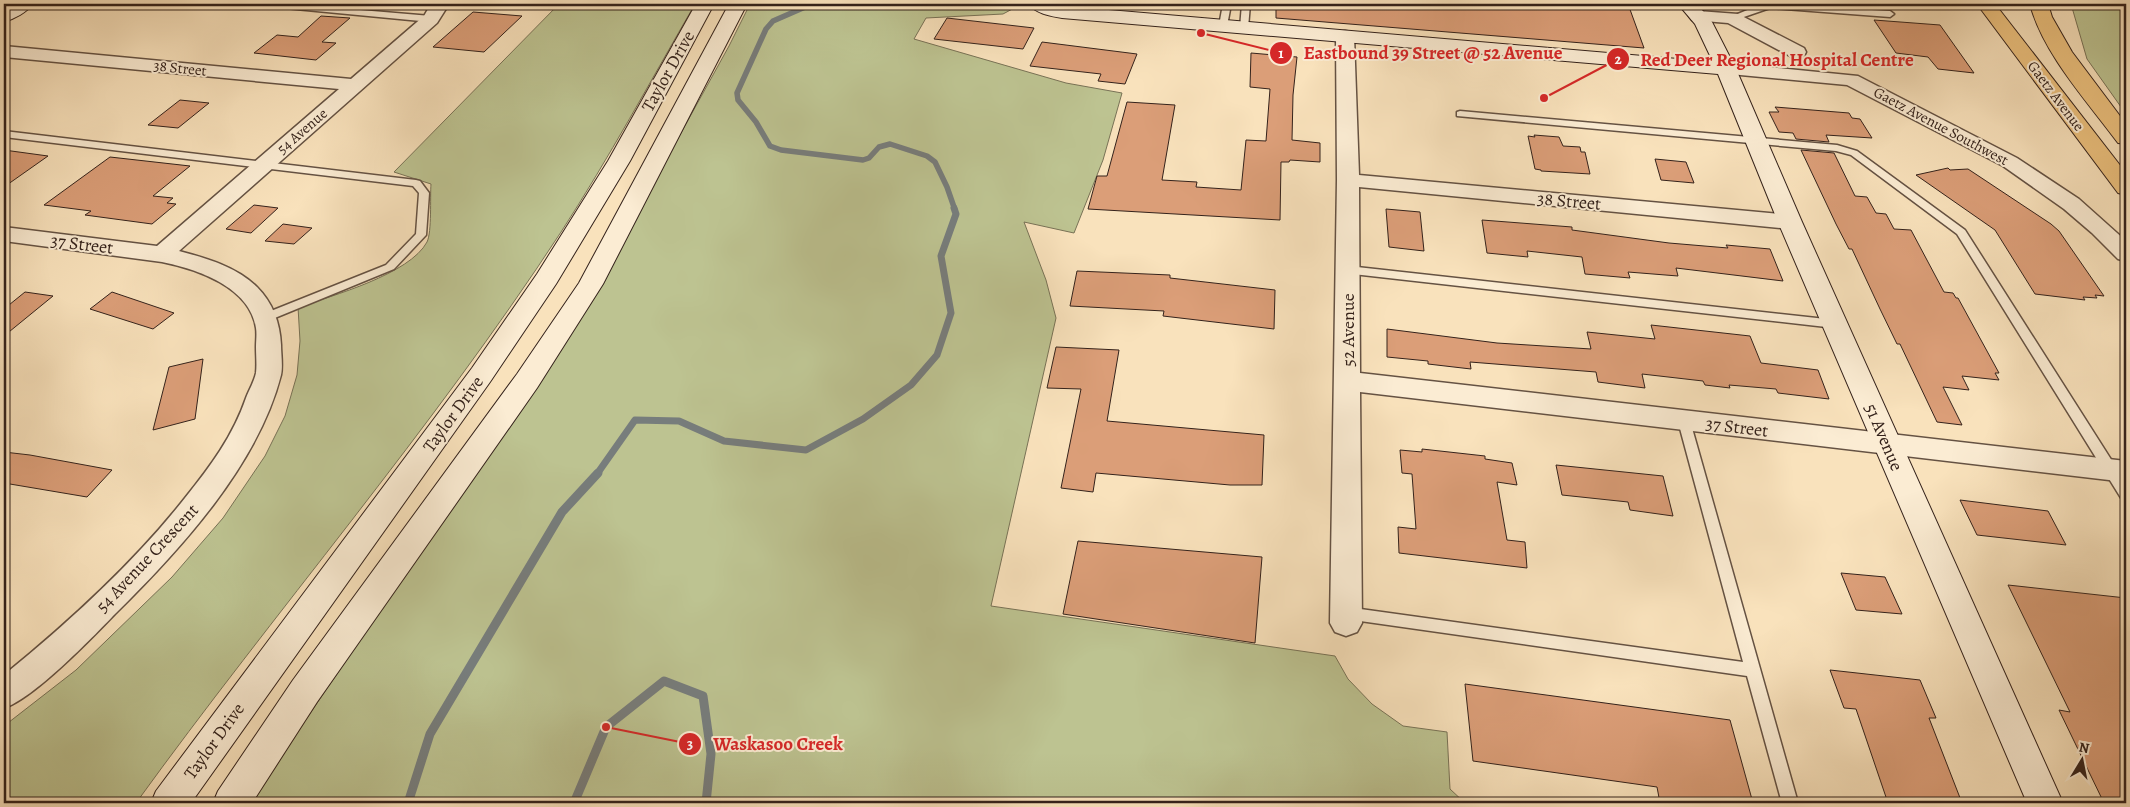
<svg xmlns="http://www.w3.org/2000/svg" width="2130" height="807" font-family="Alegreya,serif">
<rect width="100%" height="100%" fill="#f9e2bc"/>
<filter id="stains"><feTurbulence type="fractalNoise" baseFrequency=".004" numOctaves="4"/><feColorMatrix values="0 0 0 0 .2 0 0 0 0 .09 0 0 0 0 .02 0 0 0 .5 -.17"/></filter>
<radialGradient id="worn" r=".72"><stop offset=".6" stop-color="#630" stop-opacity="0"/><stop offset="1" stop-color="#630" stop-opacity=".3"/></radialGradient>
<!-- green -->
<g fill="#bdc391" stroke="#787256">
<path d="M559,4H695C651,80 609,158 561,232C431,431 275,611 136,803H4V726L76,670L172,577L223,518L265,456L285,416L297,375L300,341L298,307C332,296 410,274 427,242C432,232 430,197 431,184L394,172Z"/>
<polygon points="750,4 1016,4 1016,7 1003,14 926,18 914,39 1066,83 1122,93 1103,160 1074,233 1024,222 1046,280 1056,318 991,606 1335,656 1348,679 1372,704 1403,726 1447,732 1450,789 1465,803 249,803 576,323 729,46"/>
<polygon points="2071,4 2126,4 2126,114 2087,59"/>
</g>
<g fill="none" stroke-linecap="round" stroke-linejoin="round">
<!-- stream-far2 -->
<polyline stroke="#777d7c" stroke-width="5.5" points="812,4 773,21 766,29 737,93 738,100 756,122 770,146 781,150 863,160 869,158 879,147 890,144 927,156 935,162 947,187 955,210"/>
<!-- stream-far1 -->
<polyline stroke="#777d7c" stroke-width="7" points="597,474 635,420 679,421 724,441 806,450 863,419 911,385 937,355 951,313 941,256 956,214 954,208"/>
<!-- stream -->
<g stroke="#777d7c" stroke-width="9">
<polyline points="408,803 430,734 562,512 598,473"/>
<polyline points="574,803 606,727 664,681 703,696 711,754 706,803"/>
</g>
</g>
<!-- building -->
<g fill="#db9e78" stroke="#34221b">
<polygon points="1276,4 1628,4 1644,48 1276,18"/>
<polygon points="473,12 522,16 484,52 433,47"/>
<polygon points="321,16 350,18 322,42 336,43 316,60 254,53 277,35 298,37"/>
<polygon points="947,18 1034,28 1023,49 934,39"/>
<polygon points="1874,20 1940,25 1974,73 1938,69 1928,57 1896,53"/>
<polygon points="1042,42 1137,54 1125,84 1098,81 1101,74 1030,66"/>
<polygon points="1251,53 1297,57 1293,95 1292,140 1320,143 1320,162 1290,160 1289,162 1281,162 1280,220 1088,209 1097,176 1107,176 1127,102 1175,105 1162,180 1197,182 1196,187 1241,190 1246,140 1266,141 1270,89 1250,87"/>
<polygon points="180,100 209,103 178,128 148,125"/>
<polygon points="1775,107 1849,113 1852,118 1860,119 1872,138 1826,135 1829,142 1796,139 1793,133 1779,132 1769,112 1779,112"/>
<polygon points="1534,135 1559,137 1563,146 1580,147 1581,152 1585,152 1590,174 1541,171 1541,170 1535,169 1528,136 1535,137"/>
<polygon points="4,150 48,156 4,187"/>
<polygon points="1801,150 1834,153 1855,196 1867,197 1876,213 1886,214 1894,229 1911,230 1944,292 1953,293 1956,298 1958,298 1999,373 1995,373 1999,380 1962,376 1969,390 1943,387 1962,425 1937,422 1900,344 1897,344 1880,309 1852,249 1849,249 1836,224"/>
<polygon points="110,157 190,166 153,196 173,198 167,203 176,204 152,224 85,215 91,211 44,205"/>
<polygon points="1655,159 1686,162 1694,183 1661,180"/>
<polygon points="1948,168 1950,170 1968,169 2051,224 2059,231 2104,296 2095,295 2097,298 2083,297 2085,300 2035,294 1995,230 1916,175"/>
<polygon points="254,205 278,208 251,233 226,229"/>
<polygon points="1386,209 1420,212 1424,251 1389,247"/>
<polygon points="1482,220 1572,227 1572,230 1669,243 1728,248 1726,245 1770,249 1783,281 1676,268 1678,276 1628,272 1630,278 1585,274 1582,257 1527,251 1528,257 1487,253"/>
<polygon points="283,224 312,228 294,244 265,241"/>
<polygon points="1077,271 1170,275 1170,278 1275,290 1274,329 1163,316 1164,311 1070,306"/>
<polygon points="25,292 53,296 4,336 4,309"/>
<polygon points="112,292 174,313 153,329 90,309"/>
<polygon points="1651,325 1750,336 1761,363 1818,370 1829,399 1778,393 1776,389 1729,385 1730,388 1705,385 1703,381 1642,374 1645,388 1598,382 1596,372 1470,362 1471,369 1428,364 1428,361 1387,357 1387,329 1497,343 1591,349 1587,332 1655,339"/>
<polygon points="1056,347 1119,350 1107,421 1264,435 1262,485 1230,485 1096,473 1093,492 1061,488 1081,389 1047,388"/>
<polygon points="203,359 195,419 153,430 169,367"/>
<polygon points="1422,449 1485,456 1485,459 1512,463 1517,485 1497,482 1507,540 1525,542 1527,568 1399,553 1398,527 1416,529 1412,474 1402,473 1400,450 1422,452"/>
<polygon points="4,452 30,455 112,470 87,497 4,483"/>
<polygon points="1556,465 1663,476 1673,516 1630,510 1628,502 1562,495"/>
<polygon points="1960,500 2048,511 2066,545 1977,535"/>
<polygon points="1078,541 1262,557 1255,643 1063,614"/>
<polygon points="1841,573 1885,577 1902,614 1856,610"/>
<polygon points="2008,585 2126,598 2126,803 2104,803 2059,710 2070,712"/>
<polygon points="1830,670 1920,680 1936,718 1929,718 1962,803 1888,803 1856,709 1844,708"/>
<polygon points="1465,684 1730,720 1753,803 1660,803 1657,787 1473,761"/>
</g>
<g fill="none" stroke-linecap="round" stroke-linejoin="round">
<defs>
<g id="lane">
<polygon points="260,4 289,4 431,16 435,19 431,22 264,6"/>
<polygon points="1223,4 1231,4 1227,26 1223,29 1219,26"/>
<polygon points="1242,4 1250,4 1248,28 1244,31 1240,28"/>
<polygon points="1762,4 1890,11 1894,14 1890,17 1770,8 1735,20 1728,18"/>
<polygon points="1460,111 1837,145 1857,151 1965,230 2126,483 2126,499 2121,498 1957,234 1851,155 1836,151 1457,116 1457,112"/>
<polygon points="4,131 416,180 420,181 429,193 426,235 394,269 265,322 261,321 259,318 261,315 386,265 416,234 419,193 413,186 4,137"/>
<polygon points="1348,266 1835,320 1841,324 1835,328 1344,273 1342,270"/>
<polygon points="1684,416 1688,418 1690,421 1798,803 1782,803 1747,676 1346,619 1341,617 1339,613 1341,609 1346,607 1743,662 1678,421 1680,418"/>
</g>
<g id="street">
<path d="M431,4H449L437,23L179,251C206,258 237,267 257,287C273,303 280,323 281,345C281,354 283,366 281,375C258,465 180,550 115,614C92,638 33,699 4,708V675C69,622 133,564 185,498C210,467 233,436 246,398C249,390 254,382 256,373C257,365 256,355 256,347C256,341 257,334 256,328C250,287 197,269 162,262L4,241V227L157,246L339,89L4,57V46L351,79L424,16Z"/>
<polygon points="1698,11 1738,14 1804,48 1806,52 1804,56 1797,58 1790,56 1728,23 1692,20 1689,16 1692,12"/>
<polygon points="1345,31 1351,32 1354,36 1359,175 1790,215 1798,217 1801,222 1798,227 1790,229 1359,187 1360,373 2126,461 2126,482 1360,392 1362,623 1357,632 1346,636 1335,632 1330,623 1337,180 1336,36 1339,32"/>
<polygon points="1726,63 1858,76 2017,158 2079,199 2126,241 2126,261 2118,259 2092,233 2064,209 2003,166 1847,85 1719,73 1717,69 1719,65"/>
</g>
<g id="secondary">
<path d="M11,4H33C27,12 14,19 4,22V8Z"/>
<polygon points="696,4 714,4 630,161 556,284 490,382 191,803 151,803 156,791 472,368 537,274 608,161"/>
<polygon points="729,4 747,4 603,284 537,388 317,702 252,803 213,803 218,791 293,680 517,374 579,283"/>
<path d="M1029,4H1052L1062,6L1713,62L1695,24L1678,4H1697L1712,22L1736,69L1802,222L2063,803H2027L1778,222L1718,74L1062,18C1051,16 1036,14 1029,4Z"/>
</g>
<g id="primary">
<polygon points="1977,4 1995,4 2126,173 2126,195 2118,193"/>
<path d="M2030,4H2048L2052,17L2072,52L2126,124V144L2118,143C2088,102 2043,54 2030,4Z"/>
</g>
</defs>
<!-- lane casing -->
<use href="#lane" stroke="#655243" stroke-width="3"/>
<!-- street casing -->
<use href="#street" stroke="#655243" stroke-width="3"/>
<!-- secondary casing -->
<use href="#secondary" stroke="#34221b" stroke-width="2"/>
<!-- primary casing -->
<use href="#primary" stroke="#34221b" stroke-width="2"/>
<!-- lane -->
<use href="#lane" fill="#fbecd3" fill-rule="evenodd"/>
<!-- street -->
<use href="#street" fill="#fbecd3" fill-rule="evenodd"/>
<!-- secondary -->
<use href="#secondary" fill="#fbecd3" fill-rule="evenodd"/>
<!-- primary -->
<use href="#primary" fill="#ecc17e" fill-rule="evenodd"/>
</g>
<g text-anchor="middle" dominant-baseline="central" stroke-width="4" stroke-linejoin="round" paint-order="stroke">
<!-- far-street labels -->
<g font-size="15" fill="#34221b" stroke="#fbecd3">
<text transform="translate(180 68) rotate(6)">38 Street</text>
<text transform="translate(2056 96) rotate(53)">Gaetz Avenue</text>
<text transform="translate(1941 126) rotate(28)">Gaetz Avenue Southwest</text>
<text transform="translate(302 131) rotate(-41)">54 Avenue</text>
</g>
<!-- street labels -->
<g font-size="18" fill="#34221b" stroke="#fbecd3">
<text transform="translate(668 71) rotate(-61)">Taylor Drive</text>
<text transform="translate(1569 201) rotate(5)">38 Street</text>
<text transform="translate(82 244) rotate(7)">37 Street</text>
<text transform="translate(1348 330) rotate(-90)">52 Avenue</text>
<text transform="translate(453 414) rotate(-54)">Taylor Drive</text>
<text transform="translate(1737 427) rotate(7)">37 Street</text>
<text transform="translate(1884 437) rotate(67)">51 Avenue</text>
<text transform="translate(147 558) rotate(-47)">54 Avenue Crescent</text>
<text transform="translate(214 741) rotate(-54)">Taylor Drive</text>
</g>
</g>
<!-- callouts -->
<path fill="none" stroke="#d62828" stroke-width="2" d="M1201 33L1281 53M1544 98L1618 59M606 727L690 744"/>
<g fill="#d62828" stroke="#fbecd3" stroke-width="2">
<circle cx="1201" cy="33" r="5"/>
<circle cx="1544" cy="98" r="5"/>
<circle cx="606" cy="727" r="5"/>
<circle cx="1281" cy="53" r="12"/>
<circle cx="1618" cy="59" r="12"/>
<circle cx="690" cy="744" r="12"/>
</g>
<g font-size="15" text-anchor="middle" font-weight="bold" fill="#fff">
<text x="1281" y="58">1</text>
<text x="1618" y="64">2</text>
<text x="690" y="749">3</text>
</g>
<g font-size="19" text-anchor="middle" font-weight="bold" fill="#d62828" stroke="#fbecd3" stroke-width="4" stroke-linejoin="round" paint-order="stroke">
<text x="1433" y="59">Eastbound 39 Street @ 52 Avenue</text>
<text x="1777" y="66">Red Deer Regional Hospital Centre</text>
<text x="778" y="750">Waskasoo Creek</text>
</g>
<!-- margin -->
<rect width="2130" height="807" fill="none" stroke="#f9e2bc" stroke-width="20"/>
<rect x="5" y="5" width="2120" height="797" fill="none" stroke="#34221b" stroke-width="2.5"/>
<rect x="10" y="10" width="2110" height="787" fill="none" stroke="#34221b"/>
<!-- north arrow -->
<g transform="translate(2082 760) rotate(10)" stroke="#fbecd3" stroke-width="4" paint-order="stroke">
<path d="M0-4L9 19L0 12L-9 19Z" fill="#34221b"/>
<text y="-8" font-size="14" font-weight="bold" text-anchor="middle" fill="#34221b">N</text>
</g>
<rect width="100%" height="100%" filter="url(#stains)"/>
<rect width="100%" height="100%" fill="url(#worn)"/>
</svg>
